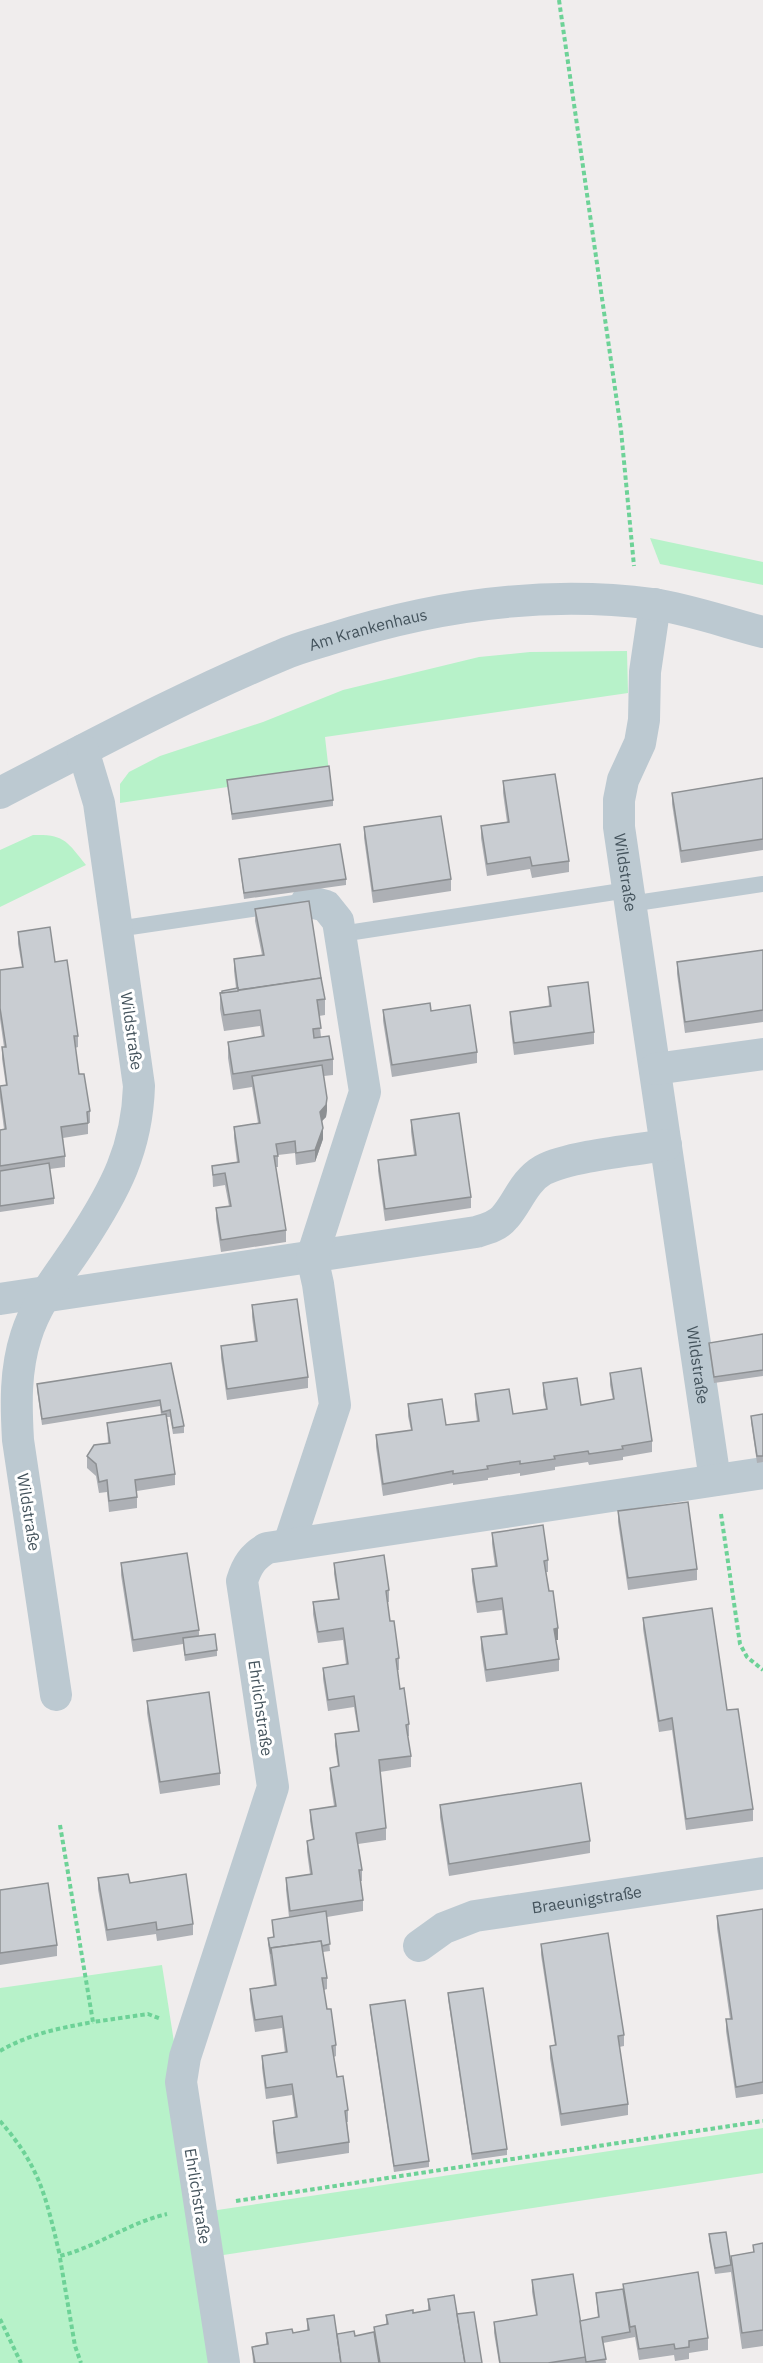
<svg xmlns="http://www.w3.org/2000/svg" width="763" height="2363" font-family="'IBM Plex Sans',sans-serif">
<rect width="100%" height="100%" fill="#f0eded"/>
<!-- green -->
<g fill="#b7f2c9">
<polygon points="650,538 763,562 763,585 660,564"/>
<polygon points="627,651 628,693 325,737 329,772 120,803 120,784 129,772 160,756 263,722 343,690 479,657 530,652"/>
<path d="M33,835C64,834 67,841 86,865L0,907V850Z"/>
<polygon points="162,1965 224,2363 0,2363 0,1988"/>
<polygon points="763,2128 763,2173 217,2256 211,2211"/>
</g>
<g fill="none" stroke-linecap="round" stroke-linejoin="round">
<!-- path -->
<g stroke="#6dd297" stroke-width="4" stroke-dasharray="4.5 3" stroke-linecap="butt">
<polyline points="559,0 621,430 634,566"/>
<polyline points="721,1514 740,1644 747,1657 763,1670"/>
<polyline points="60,1825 93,2022 148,2014 161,2019"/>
<path d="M0,2051C29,2034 60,2028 93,2022"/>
<path d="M0,2121C41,2168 46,2198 60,2256C99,2246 128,2223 167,2214"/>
<polyline points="236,2201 763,2121"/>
<polyline points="60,2258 75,2346 81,2363"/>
<polyline points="0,2319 21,2363"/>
</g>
<!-- service -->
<g stroke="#bcc9d1" stroke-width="16">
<polyline points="630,904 763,884"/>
<polyline points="117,929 307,901"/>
<polyline points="341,934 628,890"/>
</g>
<!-- minor -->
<g stroke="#bcc9d1" stroke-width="32">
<path id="s1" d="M655,604L645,672L644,720L640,743L623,780L619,800V827L715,1480"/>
<path id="s2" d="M0,793C93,745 186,695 282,655C297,648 314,644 330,639C433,606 544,590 653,604C688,609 728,623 763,632"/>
<polyline points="655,1069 763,1054"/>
<path d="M42,1297L476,1232C486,1229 498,1226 505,1217C518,1202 524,1181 543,1170C569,1156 634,1150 666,1145"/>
<polyline points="0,1299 46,1292"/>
<polyline points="289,1544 335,1405 318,1284 312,1257 365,1092 338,921 326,906 307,901"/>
<path d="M56,1695L18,1440C16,1405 15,1370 26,1336C37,1300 61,1273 81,1242C115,1190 137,1149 139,1086L99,803L83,750"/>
<path id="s3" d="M419,1946L444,1928L475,1916L763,1873"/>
<path d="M224,2363L181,2082L185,2057L273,1787L242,1581C247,1565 253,1556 267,1548L763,1473"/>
</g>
</g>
<!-- wall -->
<g fill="#adb0b5">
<polygon points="763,778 763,850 681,863 672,804 672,793"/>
<polygon points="227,780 333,800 333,806 232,820"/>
<polygon points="503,781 569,861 569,872 532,878 530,869 487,876 481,838 481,826 507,822 503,793"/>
<polygon points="364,827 451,879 451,891 373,903 364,838"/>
<polygon points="239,859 346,879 346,885 244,899"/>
<polygon points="255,909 321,978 325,999 325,1015 319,1016 321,1037 333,1059 333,1075 324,1076 327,1110 326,1117 322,1121 323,1139 315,1162 296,1165 295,1153 278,1155 278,1167 276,1167 286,1230 286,1242 221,1252 216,1219 216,1208 229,1206 225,1185 213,1187 212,1166 237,1162 234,1138 234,1127 258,1123 252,1087 233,1090 228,1058 228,1042 262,1037 260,1026 224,1031 220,1009 220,993 236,988 234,971 234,959 262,955 255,921"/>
<polygon points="18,932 55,962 78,1036 78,1047 75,1048 79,1074 90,1111 90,1123 88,1123 88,1134 63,1138 65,1156 65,1167 50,1169 54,1198 54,1204 0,1212 0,1130 4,1129 0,1098 0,1086 6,1086 2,1059 2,1047 4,1047 0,1019 0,970 22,967 18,944"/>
<polygon points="763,950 763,1022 685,1033 677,974 677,962"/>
<polygon points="548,987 594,1032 594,1044 514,1055 510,1023 510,1012 549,1007"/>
<polygon points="383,1010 477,1052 477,1063 392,1077 383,1021"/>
<polygon points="411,1120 471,1197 471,1208 385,1221 378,1171 378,1160 414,1155 411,1132"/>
<polygon points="252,1305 308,1377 308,1388 227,1400 221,1358 221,1346 255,1341 252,1317"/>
<polygon points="763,1334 763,1376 714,1383 709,1349 709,1343"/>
<polygon points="171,1363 184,1426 184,1433 173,1434 170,1417 167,1417 175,1474 175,1485 137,1491 137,1508 109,1512 107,1492 99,1493 96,1476 87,1468 87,1456 108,1443 107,1423 161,1415 160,1406 42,1425 37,1390 37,1384"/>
<polygon points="610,1373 652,1441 652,1452 623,1457 623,1460 589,1465 588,1462 555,1467 555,1470 520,1476 520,1473 488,1478 488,1480 453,1485 453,1483 383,1496 376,1447 376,1435 411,1430 408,1416 408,1404 446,1425 477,1421 475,1405 475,1394 513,1414 546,1409 543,1395 543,1383 581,1405 613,1400 610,1385"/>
<polygon points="763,1414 763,1462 757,1463 751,1422 751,1416"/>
<polygon points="618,1511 697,1569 697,1580 628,1590 618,1522"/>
<polygon points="492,1533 548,1560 548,1572 546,1572 558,1640 556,1640 559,1659 559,1671 486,1682 481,1649 481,1637 505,1634 502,1610 477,1613 472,1581 472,1569 495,1566 492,1544"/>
<polygon points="121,1563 199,1630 199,1636 217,1650 217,1656 185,1661 183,1644 133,1652 121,1575"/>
<polygon points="334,1563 389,1590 389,1602 387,1602 390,1621 399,1658 399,1670 397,1670 400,1689 409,1724 409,1736 407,1736 411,1756 411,1767 380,1772 386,1828 386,1840 358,1844 362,1870 362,1881 360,1881 363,1900 363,1911 327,1917 330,1951 323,1952 327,1978 327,1989 324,1990 327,2009 336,2045 336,2056 334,2057 337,2077 348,2110 348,2122 347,2122 349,2142 349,2153 277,2164 273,2133 273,2121 295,2118 292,2095 266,2099 262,2068 262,2056 285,2053 282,2028 255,2032 250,2000 250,1989 274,1985 268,1944 268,1938 273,1937 272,1920 289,1917 286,1890 286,1878 310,1874 307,1852 307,1841 313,1839 310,1821 310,1810 334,1806 330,1779 330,1768 338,1767 335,1746 335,1734 358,1731 354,1707 328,1711 323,1679 323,1668 346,1664 343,1640 318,1643 313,1614 313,1602 338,1599 334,1574"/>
<polygon points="643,1618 727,1710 753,1809 753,1821 686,1830 672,1730 659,1732 643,1629"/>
<polygon points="147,1701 220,1773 220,1785 160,1794 147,1713"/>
<polygon points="440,1805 590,1841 590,1853 449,1876 440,1817"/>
<polygon points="98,1878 130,1883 193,1924 193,1935 157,1941 156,1934 107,1941 98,1889"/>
<polygon points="0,1890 57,1945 57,1956 0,1965"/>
<polygon points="763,1909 763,2094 736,2098 726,2031 726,2019 730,2019 717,1928 717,1916"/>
<polygon points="541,1944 624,2035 624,2046 619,2047 628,2104 628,2115 561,2126 550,2058 550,2046 555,2046 541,1955"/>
<polygon points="448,1993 507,2149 507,2155 472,2160 448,1999"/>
<polygon points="370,2005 429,2161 429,2167 394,2172 370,2011"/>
<polygon points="709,2234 731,2265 731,2256 753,2252 753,2245 763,2243 763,2346 742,2349 731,2272 715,2274 709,2240"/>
<polygon points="532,2280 580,2321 598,2318 596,2293 623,2289 623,2284 708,2338 708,2350 689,2353 689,2359 675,2361 674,2355 639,2360 635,2337 603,2343 606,2363 499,2363 494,2333 494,2322 536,2315 532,2292"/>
<polygon points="428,2299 457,2314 482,2363 253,2363 252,2347 266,2345 266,2333 293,2333 307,2331 307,2319 337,2334 355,2336 374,2332 374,2327 386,2325 386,2315 413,2313 428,2311"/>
</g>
<!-- shaded-wall -->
<g fill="#8d9093">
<polygon points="327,1098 327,1110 326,1117 320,1123 320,1112"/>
<polygon points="323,1128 323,1139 315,1162 315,1150"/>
<polygon points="558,1628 558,1640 554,1640 554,1629"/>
</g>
<!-- building -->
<g fill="#c9cdd2" stroke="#8d9093" stroke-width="1.5">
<polygon points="329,766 333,800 232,814 227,780"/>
<polygon points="555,774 569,861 532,866 530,857 487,864 481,826 509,822 503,781"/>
<polygon points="763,778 763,839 681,851 672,793"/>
<polygon points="441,816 451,879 373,891 364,827"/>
<polygon points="340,844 346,879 244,893 239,859"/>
<polygon points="309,901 321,978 238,990 234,959 264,955 255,909"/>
<polygon points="50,927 55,962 67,960 78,1036 74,1036 79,1074 84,1074 90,1111 87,1112 88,1123 61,1127 65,1156 0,1166 0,1130 6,1129 0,1086 7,1085 2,1047 6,1047 0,1008 0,970 23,967 18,932"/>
<polygon points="763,950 763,1010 685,1022 677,962"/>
<polygon points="321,978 325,999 317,1000 321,1028 313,1029 314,1038 329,1036 333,1059 233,1074 228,1042 264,1036 260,1010 224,1015 220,993"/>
<polygon points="588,982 594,1032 514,1043 510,1012 551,1006 548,987"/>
<polygon points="238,988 238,991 222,993 222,991"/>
<polygon points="430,1003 431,1011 470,1005 477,1052 392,1065 383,1010"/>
<polygon points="322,1065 327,1098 326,1105 320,1112 323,1128 315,1150 296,1153 295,1141 276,1144 278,1156 274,1156 286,1230 221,1240 216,1208 231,1206 225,1173 213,1175 212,1166 239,1162 234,1127 260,1123 252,1076"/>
<polygon points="459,1113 471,1197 385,1209 378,1160 416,1155 411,1120"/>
<polygon points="49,1163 54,1198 0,1206 0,1171"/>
<polygon points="297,1299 308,1377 227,1389 221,1346 257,1341 252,1305"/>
<polygon points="763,1334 763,1370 714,1377 709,1343"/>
<polygon points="171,1363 184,1426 173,1428 170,1410 162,1412 160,1400 42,1419 37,1384"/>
<polygon points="641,1368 652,1441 622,1446 623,1449 589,1454 588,1451 554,1456 555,1459 520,1464 520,1461 487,1466 488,1469 453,1474 453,1471 383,1484 376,1435 412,1430 408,1404 442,1399 446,1425 479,1421 475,1394 509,1389 513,1414 547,1409 543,1383 577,1378 581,1405 614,1399 610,1373"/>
<polygon points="166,1414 175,1474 135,1480 137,1497 109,1501 107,1480 99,1482 96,1464 87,1456 94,1445 110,1443 107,1423"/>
<polygon points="763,1414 763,1456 757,1456 751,1416"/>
<polygon points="688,1502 697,1569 628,1578 618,1511"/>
<polygon points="543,1525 548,1560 544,1561 549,1591 553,1591 558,1628 554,1629 559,1659 486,1670 481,1637 507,1634 502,1598 477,1602 472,1569 497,1566 492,1533"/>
<polygon points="187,1553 199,1630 133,1640 121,1563"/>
<polygon points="384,1555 389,1590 386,1591 390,1621 394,1621 399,1658 396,1659 400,1689 404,1688 409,1724 406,1725 411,1756 379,1760 386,1828 356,1833 362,1870 359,1870 363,1900 290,1911 286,1878 312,1874 307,1841 314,1839 310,1810 336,1806 330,1768 339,1766 335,1734 359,1731 354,1696 328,1700 323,1668 348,1664 343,1628 318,1632 313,1602 339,1599 334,1563"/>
<polygon points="712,1608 727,1710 738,1709 753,1809 686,1819 672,1718 659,1721 643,1618"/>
<polygon points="215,1634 217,1650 185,1655 183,1638"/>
<polygon points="209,1692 220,1773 160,1782 147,1701"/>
<polygon points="581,1783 590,1841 449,1864 440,1805"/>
<polygon points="128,1874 130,1883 186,1874 193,1924 157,1930 156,1922 107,1930 98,1878"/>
<polygon points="48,1883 57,1945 0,1953 0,1890"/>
<polygon points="763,1909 763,2082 736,2087 726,2019 732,2019 717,1916"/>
<polygon points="326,1911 330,1944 322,1946 321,1941 271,1948 271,1954 268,1938 274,1937 272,1920"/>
<polygon points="608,1933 624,2035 618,2036 628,2104 561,2114 550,2046 556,2045 541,1944"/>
<polygon points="321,1941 327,1978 322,1978 327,2009 331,2009 336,2045 332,2046 337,2077 343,2076 348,2110 345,2111 349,2142 277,2153 273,2121 297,2117 292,2084 266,2088 262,2056 287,2052 282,2016 255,2020 250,1989 276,1985 271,1948"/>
<polygon points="483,1988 507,2149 472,2154 448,1993"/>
<polygon points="405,2000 429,2161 394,2166 370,2005"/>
<polygon points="726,2232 731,2265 715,2268 709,2234"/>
<polygon points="763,2243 763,2330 742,2333 731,2256 754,2252 753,2245"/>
<polygon points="698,2272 708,2338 689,2341 689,2347 675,2349 674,2344 639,2349 635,2326 630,2327 623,2284"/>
<polygon points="573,2274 586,2357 548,2363 500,2363 494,2322 537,2315 532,2280"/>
<polygon points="623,2289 630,2332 602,2337 606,2359 586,2362 580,2321 599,2317 596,2293"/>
<polygon points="454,2295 465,2363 380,2363 374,2327 388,2324 386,2315 413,2310 413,2313 430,2310 428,2299"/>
<polygon points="474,2312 482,2363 465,2363 457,2314"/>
<polygon points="334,2315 341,2363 255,2363 252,2347 268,2344 266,2333 292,2329 293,2333 309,2330 307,2319"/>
<polygon points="354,2331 355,2336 374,2332 379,2363 341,2363 337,2334"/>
</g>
<g text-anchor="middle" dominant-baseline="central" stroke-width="6" stroke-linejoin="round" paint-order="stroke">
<!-- street labels -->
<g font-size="16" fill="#44535c" stroke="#fff">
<text stroke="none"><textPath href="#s2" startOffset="404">Am Krankenhaus</textPath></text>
<text stroke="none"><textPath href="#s1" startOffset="274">Wildstraße</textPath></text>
<text transform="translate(132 1031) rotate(82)">Wildstraße</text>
<text stroke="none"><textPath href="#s1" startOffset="772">Wildstraße</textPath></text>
<text transform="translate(29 1512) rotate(81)">Wildstraße</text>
<text transform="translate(261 1708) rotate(82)">Ehrlichstraße</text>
<text stroke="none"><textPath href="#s3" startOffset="177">Braeunigstraße</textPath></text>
<text transform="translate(198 2196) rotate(81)">Ehrlichstraße</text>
</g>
</g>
</svg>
